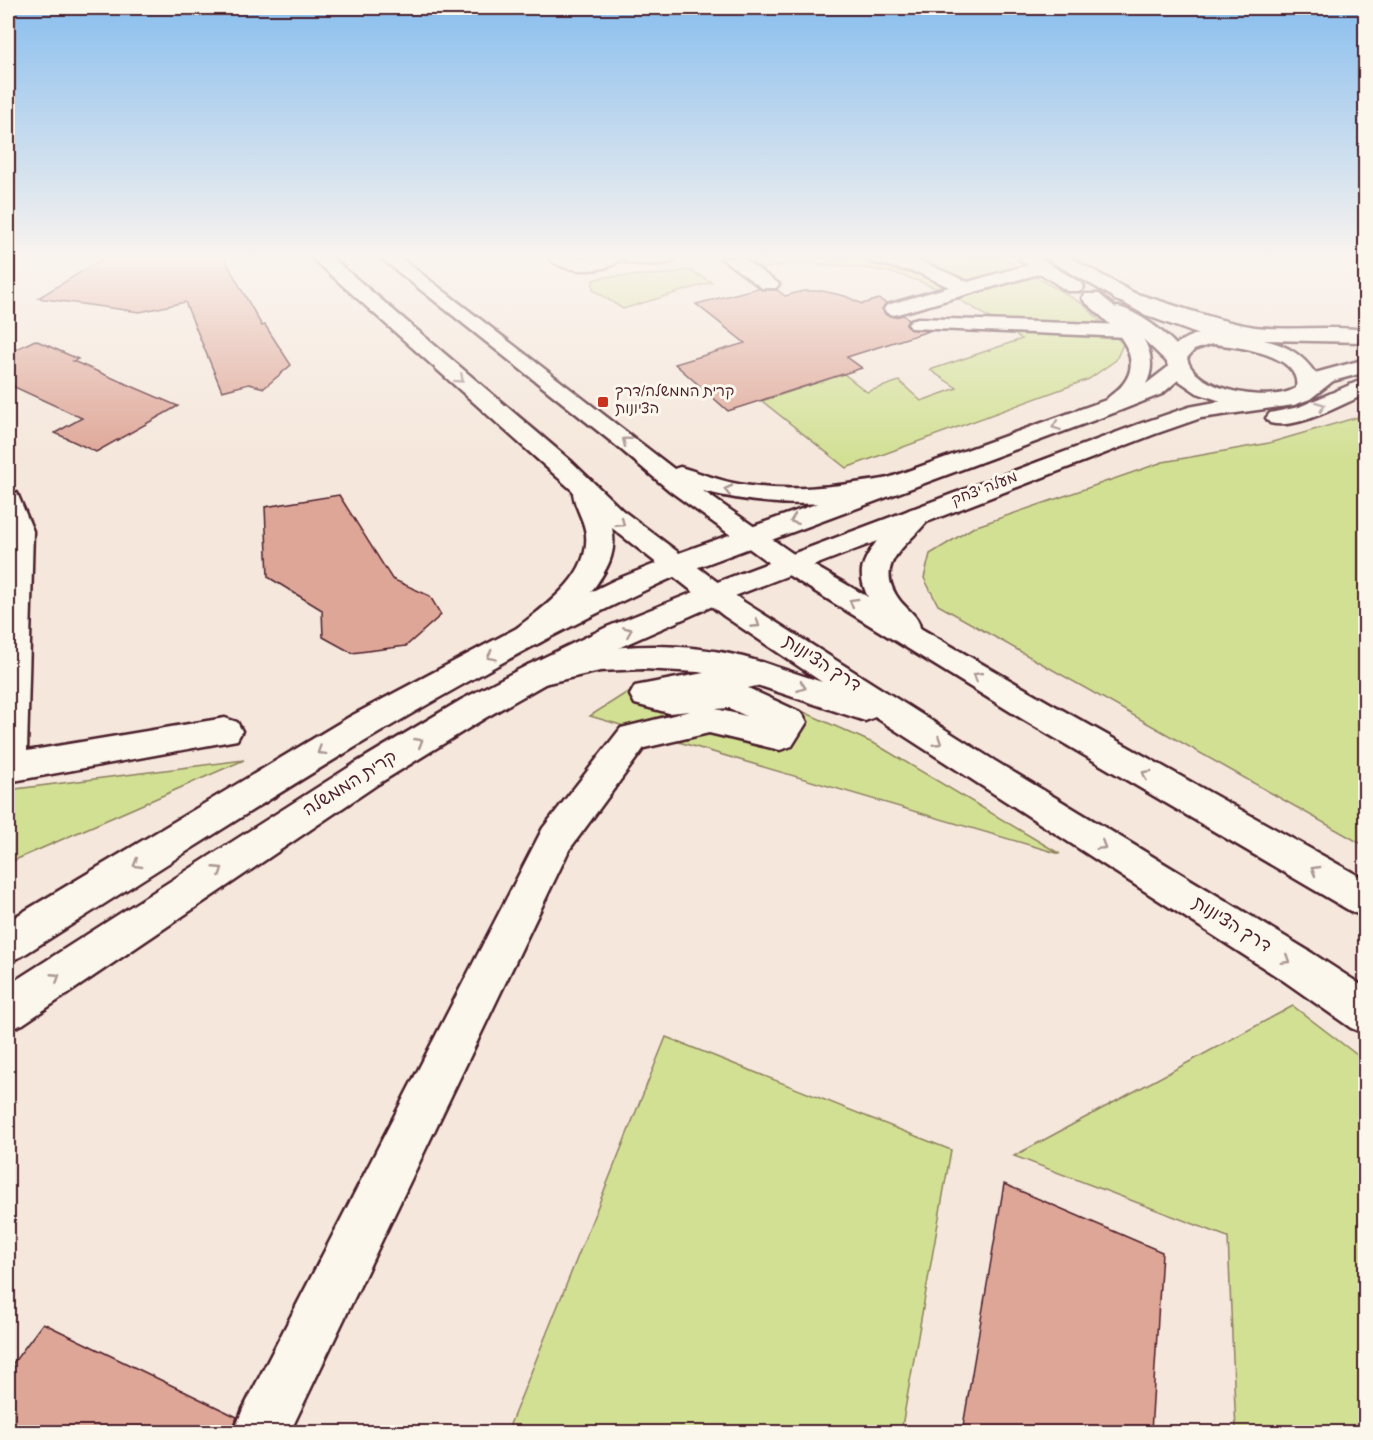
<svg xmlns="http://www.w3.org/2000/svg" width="1373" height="1440" font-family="Dekko,'Playpen Sans Hebrew',sans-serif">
<rect width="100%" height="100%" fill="#f5e7db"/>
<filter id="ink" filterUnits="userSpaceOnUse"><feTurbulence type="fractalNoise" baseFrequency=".0167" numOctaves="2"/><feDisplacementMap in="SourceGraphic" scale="12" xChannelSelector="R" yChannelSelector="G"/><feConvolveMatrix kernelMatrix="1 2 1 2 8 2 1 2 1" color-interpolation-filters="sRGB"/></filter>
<g filter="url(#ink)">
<!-- green -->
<g fill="#d2e094" stroke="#8e8060" stroke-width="1.5">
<path d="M745,258H1003L1083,304L1123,344L1116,360L1089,379L846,468L762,401L844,374L867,392L899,381L921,401L957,388L930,370L1022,339C980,311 938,283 888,272C856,266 820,262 787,264C780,265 772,268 765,268C758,268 750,261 745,258Z"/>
<polygon points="689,270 712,282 623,309 593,290 593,280 604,277 668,274"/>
<polygon points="1365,415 1365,846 938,605 924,578 930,554 974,527 1163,462 1269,443"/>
<polygon points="688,680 755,690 877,745 1060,854 590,716 626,693"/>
<polygon points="244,760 8,863 8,790"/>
<polygon points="1293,1006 1365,1061 1365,1432 1236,1432 1228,1237 1014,1156"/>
<polygon points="666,1037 951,1150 901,1432 507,1432"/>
</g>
<!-- building -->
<g fill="#dea697" stroke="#4a1f2b" stroke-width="1.5">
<polygon points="104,258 224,258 262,326 265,325 291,365 264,388 249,384 222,391 185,302 140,312 38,298"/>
<polygon points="758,288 762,290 777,290 785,296 803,291 822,291 845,296 862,304 879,299 886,303 882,309 886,315 895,317 903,315 909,319 906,324 909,329 929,331 847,357 862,368 728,411 675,364 745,343 696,304"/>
<polygon points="35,340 78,359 73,361 178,406 96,452 55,433 82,418 8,384 8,353"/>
<polygon points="339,495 392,579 430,596 441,615 406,646 352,653 323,637 322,610 268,577 265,507"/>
<polygon points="1004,1184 1162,1252 1151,1432 962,1432"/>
<polygon points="43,1323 237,1417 233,1428 235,1432 8,1432 8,1370"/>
</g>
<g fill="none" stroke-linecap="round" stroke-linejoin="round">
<defs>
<g id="pedestrian">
<polygon points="721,258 742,258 779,284 776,288 762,288"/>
<polygon points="868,258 900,258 925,263 968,282 1042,261 1049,263 1051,267 1049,271 894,315 887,313 884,309 887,305 949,287 919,273 871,262"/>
<polygon points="918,318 1127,325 1134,327 1137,331 1134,335 1127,337 911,328 908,324 911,320"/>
<path d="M762,662L773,666L778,674L773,682L748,688L802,713L807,722L792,746L780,750L709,733L644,748L569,850L290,1432H237L235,1429L243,1409L543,828L621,728L690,711L669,713L635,704L630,695L635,686ZM729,708L746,716L716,709Z"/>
</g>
<g id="minor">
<path d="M549,258H621C610,274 561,274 549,258Z"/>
<path d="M623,258H675L672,262C659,265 639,265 626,262Z"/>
<polygon points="8,491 17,493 33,531 27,751 225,718 237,722 242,731 237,740 8,782"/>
</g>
<g id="tertiary">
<polygon points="1017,258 1039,258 1081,283 1084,287 1081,291 1067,291"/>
<polygon points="1049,258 1071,258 1159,307 1236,335 1239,339 1236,343 1229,345 1222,343 1145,315 1052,262"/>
<path d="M1118,307C1142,313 1173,338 1187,358L1184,363L1176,364L1168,363L1142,338L1111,317L1108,313L1111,309Z"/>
<path d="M675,556L685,558L689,565L685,572C451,676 238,820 22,956L8,962V921L351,716L517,628L615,580Z"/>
<polygon points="714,584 724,587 728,594 724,601 629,643 550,681 485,718 378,784 23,1024 8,1030 8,985 354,764 461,700 528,665 607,627"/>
</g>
<g id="secondary">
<path d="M1122,290C1167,301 1209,320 1255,327C1292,331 1329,325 1366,330V342H1363L1264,340C1286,345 1302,354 1315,373L1366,359V372L1333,381L1310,399L1294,405L1201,418L1155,434L714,604L704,601L700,594L704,587L1139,424L1189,407L1221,401L1197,393L1178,380L1162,394L1119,411L685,572L675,574L665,572L661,565L665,558L1106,400C1111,394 1119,390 1123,384C1148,353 1106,320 1085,302L1082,298L1085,294H1099C1126,316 1165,347 1146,384L1168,367L1166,358C1174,339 1198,331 1218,332L1165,317L1115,300L1112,296L1115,292ZM1212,344C1235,346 1302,354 1296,388C1271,404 1193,391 1187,358L1194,350Z"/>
<path d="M1366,378V394C1340,405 1298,430 1270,423L1266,418L1270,413L1299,407Z"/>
</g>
<g id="trunk">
<path d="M312,258H332L572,462L622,510L744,602L995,761L1312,953L1366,988V1034L1351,1028L1284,981L875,717L865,721L739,679L698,672L643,669L600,671L539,685L528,681L523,673L528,665C594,644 675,639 743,657C770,664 796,674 822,682L724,616L612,528C614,538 614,547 611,557C604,581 559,636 535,645C528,647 524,646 517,644L513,636L517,628C545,606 590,576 586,535C585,520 573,505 573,491Z"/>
<path d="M381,258H401L674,469L680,467C698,472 715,479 733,483C785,494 838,486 890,478L899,481L903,486L899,491C834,508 768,508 703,491L792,553L868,597C864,589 861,579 862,570C865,552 893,518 909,510C915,507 921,508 927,510L931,516C912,544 869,562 901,602C908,610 919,617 920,628L1048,702L1366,880V917L1352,912L1024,720L772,565L670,491L618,447Z"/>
</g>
</defs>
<!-- pedestrian casing -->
<use href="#pedestrian" stroke="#4a1f2b" stroke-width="5"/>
<!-- minor casing -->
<use href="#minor" stroke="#4a1f2b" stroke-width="5"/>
<!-- tertiary casing -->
<use href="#tertiary" stroke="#4a1f2b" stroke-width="5"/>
<!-- secondary casing -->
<use href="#secondary" stroke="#4a1f2b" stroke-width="5"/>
<!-- trunk casing -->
<use href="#trunk" stroke="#4a1f2b" stroke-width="5"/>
<!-- pedestrian -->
<use href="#pedestrian" fill="#fbf7ec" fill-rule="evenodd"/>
<!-- minor -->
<use href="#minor" fill="#fbf7ec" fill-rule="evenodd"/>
<!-- tertiary -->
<use href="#tertiary" fill="#fbf7ec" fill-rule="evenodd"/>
<!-- secondary -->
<use href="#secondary" fill="#fbf7ec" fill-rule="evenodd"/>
<!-- trunk -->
<use href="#trunk" fill="#fbf7ec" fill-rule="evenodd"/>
</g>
<!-- one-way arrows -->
<defs><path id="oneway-chevron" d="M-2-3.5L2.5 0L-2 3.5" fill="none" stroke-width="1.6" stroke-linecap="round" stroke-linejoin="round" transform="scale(1.5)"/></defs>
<g stroke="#ab9695">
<use href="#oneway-chevron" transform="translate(460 379) rotate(41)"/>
<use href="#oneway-chevron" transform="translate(1321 406) rotate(-22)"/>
<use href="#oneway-chevron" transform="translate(1056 426) rotate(160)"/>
<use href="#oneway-chevron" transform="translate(626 441) rotate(-141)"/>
<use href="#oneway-chevron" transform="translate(728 490) rotate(-167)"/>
<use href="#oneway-chevron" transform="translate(794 520) rotate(160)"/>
<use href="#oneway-chevron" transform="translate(621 523) rotate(38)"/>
<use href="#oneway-chevron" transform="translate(853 602) rotate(-149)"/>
<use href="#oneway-chevron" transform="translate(756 624) rotate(33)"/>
<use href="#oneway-chevron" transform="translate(628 631) rotate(-23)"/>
<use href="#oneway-chevron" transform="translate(491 656) rotate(153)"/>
<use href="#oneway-chevron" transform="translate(977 676) rotate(-149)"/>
<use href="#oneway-chevron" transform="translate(802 687) rotate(19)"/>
<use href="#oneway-chevron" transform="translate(419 742) rotate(-31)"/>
<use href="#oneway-chevron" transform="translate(938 742) rotate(33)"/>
<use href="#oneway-chevron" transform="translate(321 751) rotate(148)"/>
<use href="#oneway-chevron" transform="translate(1146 774) rotate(-150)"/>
<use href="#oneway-chevron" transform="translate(1102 846) rotate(32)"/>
<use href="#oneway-chevron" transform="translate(137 864) rotate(149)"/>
<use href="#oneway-chevron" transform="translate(219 870) rotate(-33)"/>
<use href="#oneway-chevron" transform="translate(1315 870) rotate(-150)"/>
<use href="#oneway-chevron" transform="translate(1286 960) rotate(32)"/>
<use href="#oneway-chevron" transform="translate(56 977) rotate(-33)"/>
</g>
</g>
<!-- sky -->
<linearGradient id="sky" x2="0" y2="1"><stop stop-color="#89beee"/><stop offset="0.56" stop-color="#faf4ef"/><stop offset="1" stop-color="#faf4ef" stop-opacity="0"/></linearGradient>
<rect width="1373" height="459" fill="url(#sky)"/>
<!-- markers -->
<rect fill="#c8321e" stroke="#fbf7ec" stroke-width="2" x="597" y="396" width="12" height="12" rx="3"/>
<g text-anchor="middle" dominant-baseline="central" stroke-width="6" stroke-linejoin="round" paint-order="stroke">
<!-- far-poi labels -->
<g font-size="15" fill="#4a1f2b" stroke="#fbf7ec" text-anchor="start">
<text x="615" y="393">קרית הממשלה/דרך<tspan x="615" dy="17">הציונות</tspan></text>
</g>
<!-- far-street labels -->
<g font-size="15" fill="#4a1f2b" stroke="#fbf7ec">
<text transform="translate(985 490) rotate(-21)">מעלה יצחק</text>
</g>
<!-- street labels -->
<g font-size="18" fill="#4a1f2b" stroke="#fbf7ec">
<text transform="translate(821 665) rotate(33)">דרך הציונות</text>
<text transform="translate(351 785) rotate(-32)">קרית הממשלה</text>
<text transform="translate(1231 926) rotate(32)">דרך הציונות</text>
</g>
</g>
<!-- margin -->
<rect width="1373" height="1440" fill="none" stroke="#fbf7ec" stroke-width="30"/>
<rect x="15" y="15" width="1343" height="1410" fill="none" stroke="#4a1f2b" stroke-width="2" filter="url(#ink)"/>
</svg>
